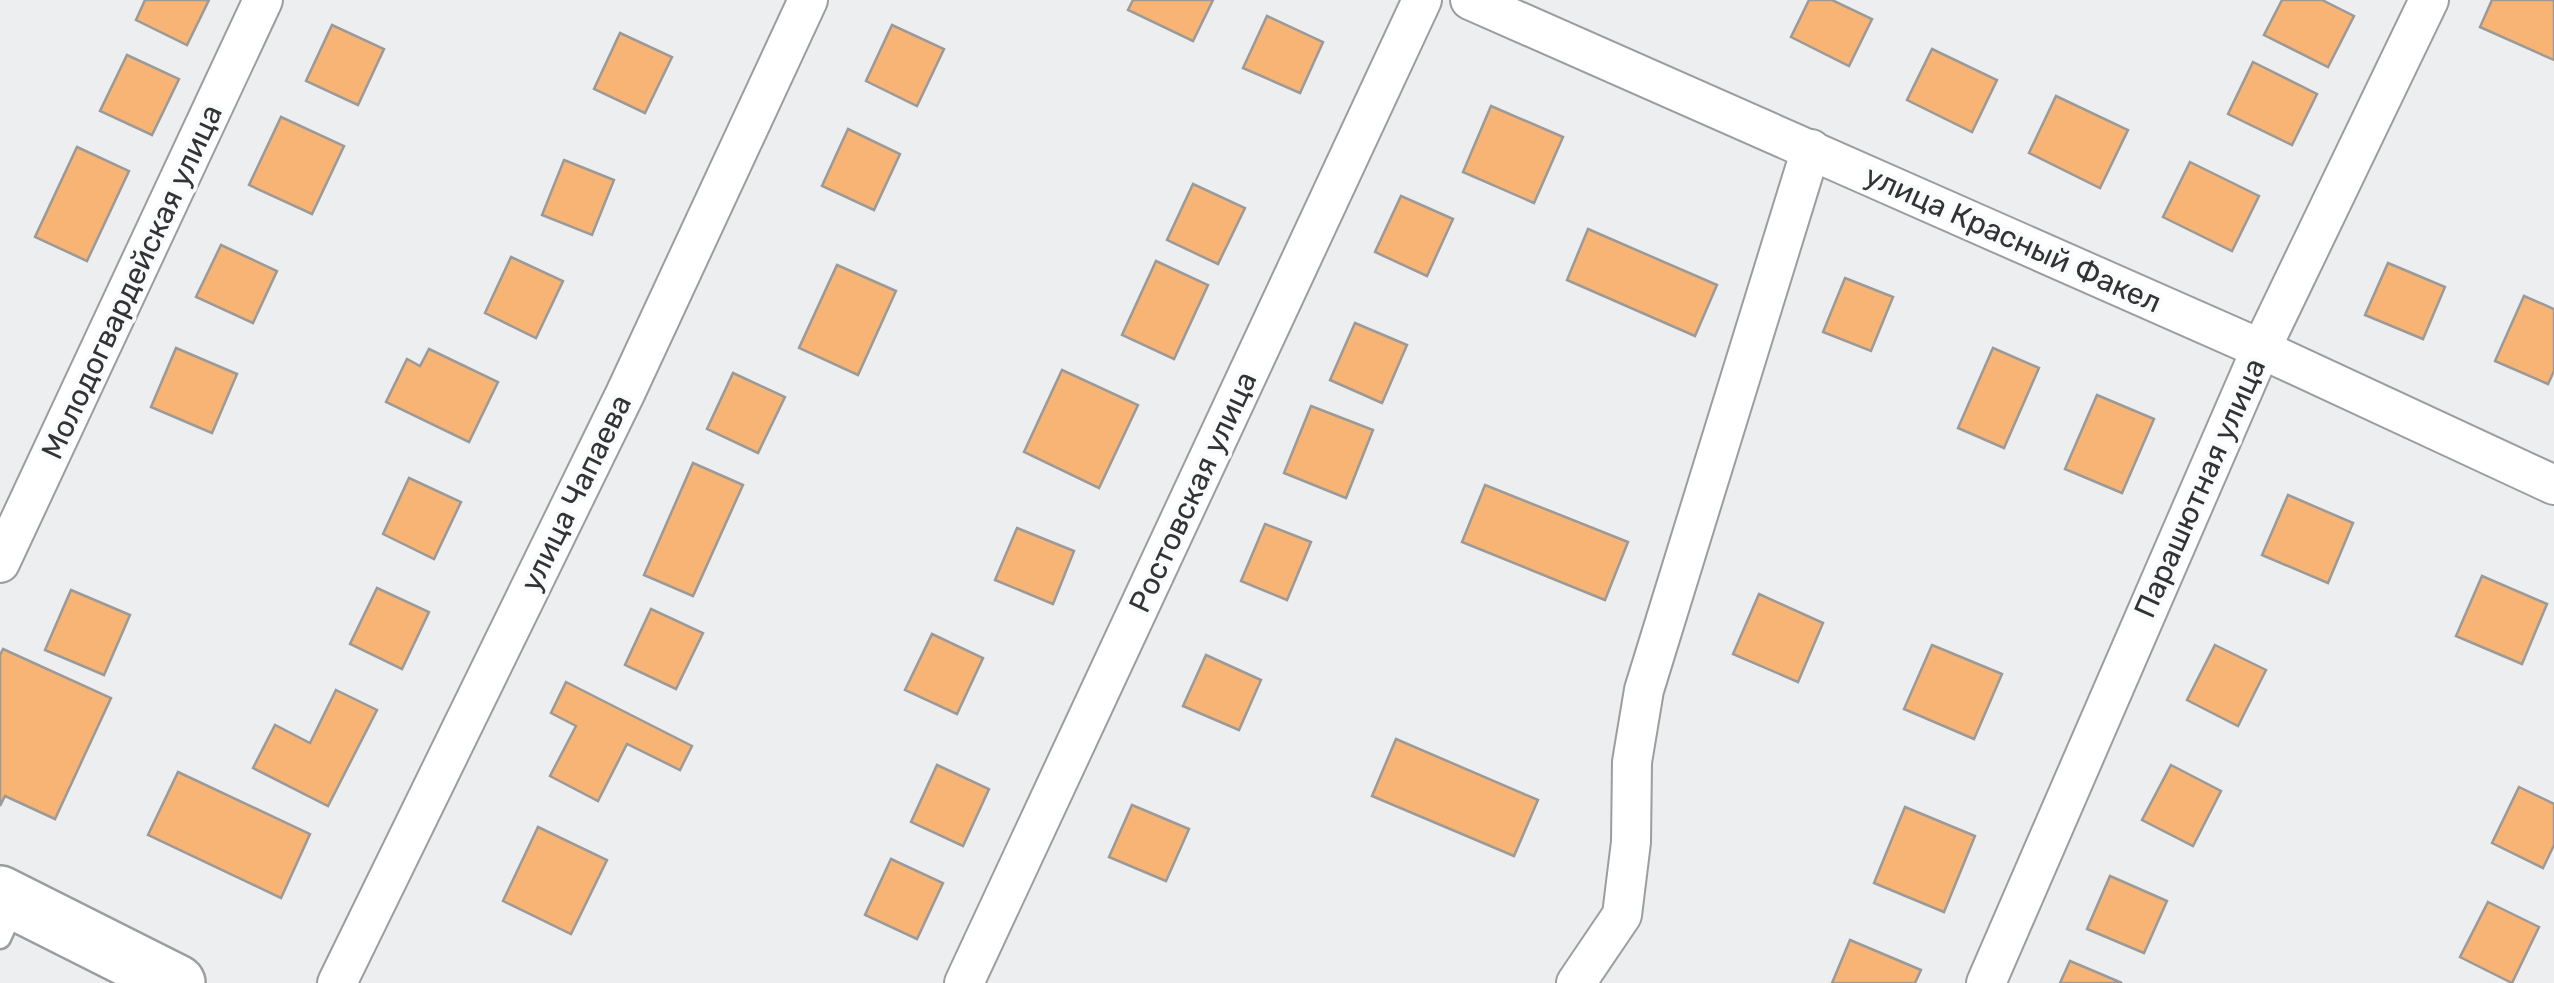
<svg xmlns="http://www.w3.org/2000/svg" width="2554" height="983" font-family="Rubik,sans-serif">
<rect width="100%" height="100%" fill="#eceef0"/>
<!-- building -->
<g fill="#f8b474" stroke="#9c9a98" stroke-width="2.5">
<polygon points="145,0 209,0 187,45 136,20"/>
<polygon points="1133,0 1213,0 1193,41 1128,10"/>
<polygon points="1809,0 1832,0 1872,19 1849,66 1791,37"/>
<polygon points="2282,0 2322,0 2354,16 2328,67 2264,35"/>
<polygon points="2492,0 2554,0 2554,60 2480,27"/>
<polygon points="1267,16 1323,42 1300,93 1243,68"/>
<polygon points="332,25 384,49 358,105 306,81"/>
<polygon points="892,25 944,49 917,106 866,81"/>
<polygon points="620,33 672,57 645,113 594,89"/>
<polygon points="1932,49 1997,80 1972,132 1907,100"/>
<polygon points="127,55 179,79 152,135 100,111"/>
<polygon points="2253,62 2317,94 2292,145 2228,114"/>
<polygon points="2056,96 2128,130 2100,188 2029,153"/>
<polygon points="1491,106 1563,137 1534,203 1463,172"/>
<polygon points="281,117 344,146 312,214 249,185"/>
<polygon points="848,129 900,154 874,210 822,186"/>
<polygon points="77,147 129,171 87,261 35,237"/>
<polygon points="564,160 614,180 592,235 542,215"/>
<polygon points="2190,162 2259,196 2232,251 2163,217"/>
<polygon points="1193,184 1245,208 1218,264 1167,240"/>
<polygon points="1401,196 1453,219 1427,276 1375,252"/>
<polygon points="1588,229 1717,285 1695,336 1567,280"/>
<polygon points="221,245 277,271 253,323 196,297"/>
<polygon points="511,257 563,281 536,338 485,313"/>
<polygon points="1156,261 1208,285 1174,359 1122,335"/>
<polygon points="2388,263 2445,287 2423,339 2365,315"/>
<polygon points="837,265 896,291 858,375 799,348"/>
<polygon points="1845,278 1893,297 1871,351 1823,332"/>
<polygon points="2524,296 2554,309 2554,371 2548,384 2495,361"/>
<polygon points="1355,323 1407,345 1382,403 1330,380"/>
<polygon points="176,348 237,374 212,433 151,407"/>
<polygon points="1993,348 2039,368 2004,448 1958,428"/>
<polygon points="429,349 498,382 469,442 386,402 407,359 420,366"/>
<polygon points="1062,370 1138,405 1099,488 1024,452"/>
<polygon points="733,373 785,397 758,453 707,429"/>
<polygon points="2097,395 2154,419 2122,493 2065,469"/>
<polygon points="1311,406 1373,430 1346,498 1284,473"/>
<polygon points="693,463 743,485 693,596 644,575"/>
<polygon points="409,478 461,502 434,559 383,534"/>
<polygon points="1485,485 1628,542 1605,600 1462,542"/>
<polygon points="2288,495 2353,523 2328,583 2262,555"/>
<polygon points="1265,524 1311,542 1287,600 1241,581"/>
<polygon points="1017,528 1074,551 1053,604 995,580"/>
<polygon points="2482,576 2547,604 2522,664 2456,636"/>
<polygon points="377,588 429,612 402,669 350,644"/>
<polygon points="71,590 130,615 104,675 45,650"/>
<polygon points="1759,594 1823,623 1798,682 1733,654"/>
<polygon points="651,609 703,633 676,689 625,665"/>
<polygon points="932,634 983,658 957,714 905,690"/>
<polygon points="1932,645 2002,674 1974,739 1904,709"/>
<polygon points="2215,645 2266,670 2238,726 2187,700"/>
<polygon points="3,649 111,698 55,819 5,796 0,806 0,655"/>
<polygon points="1206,655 1261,680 1239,730 1183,706"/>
<polygon points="566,682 692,746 680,770 627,744 598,801 550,776 576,726 551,713"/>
<polygon points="336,690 377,710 328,806 253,768 275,725 310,743"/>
<polygon points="1396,739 1538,800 1514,856 1372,796"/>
<polygon points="937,765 989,789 963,846 911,822"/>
<polygon points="2171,765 2221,791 2193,846 2142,820"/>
<polygon points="178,772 310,834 281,898 148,835"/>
<polygon points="2519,787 2554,804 2554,845 2543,868 2492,843"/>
<polygon points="1132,805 1189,829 1166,881 1109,857"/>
<polygon points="1905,807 1975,836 1944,912 1874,883"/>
<polygon points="538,827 607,860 571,934 503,901"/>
<polygon points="891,859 943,883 917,939 865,915"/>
<polygon points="2110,876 2167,901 2144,953 2087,929"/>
<polygon points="2488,902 2539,927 2512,983 2460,957"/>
<polygon points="1850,940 1921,970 1915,983 1832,983"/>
<polygon points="2070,961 2122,983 2060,983"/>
</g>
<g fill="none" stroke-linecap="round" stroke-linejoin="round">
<defs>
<polyline id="lane" points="0,938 16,903"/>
<g id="street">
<polyline points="1470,0 2261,349 2554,485"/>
<polyline points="0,563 263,0"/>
<polyline points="337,983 625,394 808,0"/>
<polyline points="964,983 1422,0"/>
<polyline points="1576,983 1622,915 1631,842 1632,762 1644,690 1811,149"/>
<polyline points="1986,983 2261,349 2429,0"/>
</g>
<polyline id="secondary" points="0,894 177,983"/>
</defs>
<!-- lane casing -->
<use href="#lane" stroke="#9b9d9f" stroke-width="25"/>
<!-- street casing -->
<use href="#street" stroke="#9b9d9f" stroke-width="42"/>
<!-- secondary casing -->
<use href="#secondary" stroke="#9b9d9f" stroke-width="60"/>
<!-- lane -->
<use href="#lane" stroke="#fff" stroke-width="20"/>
<!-- street -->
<use href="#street" stroke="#fff" stroke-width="38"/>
<!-- secondary -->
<use href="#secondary" stroke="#fff" stroke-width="55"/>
</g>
<g text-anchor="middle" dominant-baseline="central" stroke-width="8" stroke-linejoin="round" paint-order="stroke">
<!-- street labels -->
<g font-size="30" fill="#323334" stroke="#f9fbfd">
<text transform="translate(2013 239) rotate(24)">улица Красный Факел</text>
<text transform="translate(132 282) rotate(-65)">Молодогвардейская улица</text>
<text transform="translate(2200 488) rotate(-66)">Парашютная улица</text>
<text transform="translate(1193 492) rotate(-65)">Ростовская улица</text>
<text transform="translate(576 493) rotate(-64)">улица Чапаева</text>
</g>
</g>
</svg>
